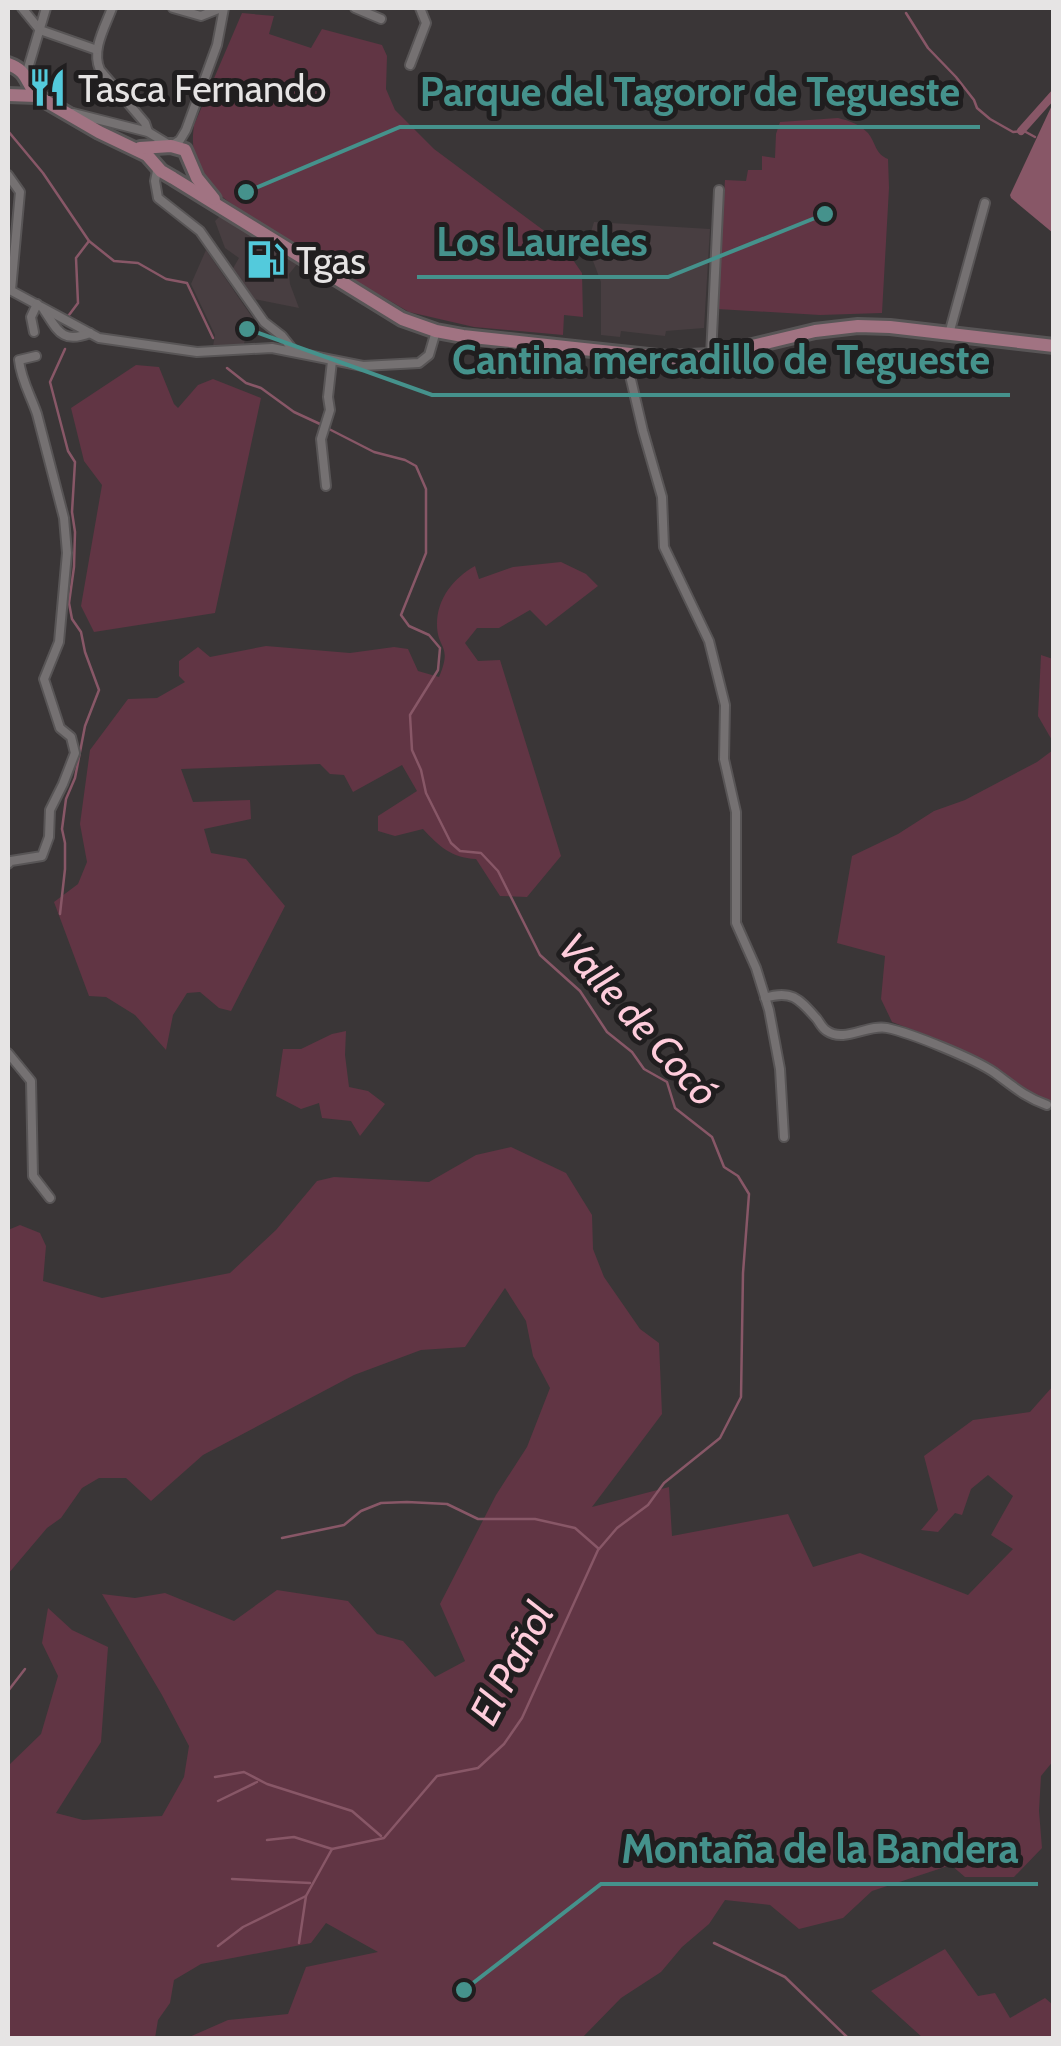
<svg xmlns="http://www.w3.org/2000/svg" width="1061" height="2046" font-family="Cabin,sans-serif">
<rect width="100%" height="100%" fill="#3a3637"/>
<!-- built -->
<g fill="#483e41">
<polygon points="221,215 298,263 289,274 290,284 299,308 254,299 232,270 239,258 225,248 215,221"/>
<polygon points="594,222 710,229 704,328 666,331 665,336 621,331 620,337 601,335 601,282 587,245"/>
<polygon points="206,250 259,327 257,335 246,334 244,344 213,346 215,335 191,284"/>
</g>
<!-- green -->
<g fill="#613544">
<path d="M242,13L274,16L269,34L311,48L322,29L382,45L387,56L386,89L395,110L434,149L562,244L582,273L583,317L564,315L563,335L474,327L409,312L296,246L283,241C243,203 184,194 194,125Z"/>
<path d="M838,118C850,121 859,124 868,133C876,143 875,154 888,159L889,188L882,313L820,315L717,309L725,180L746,181L748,170H762V156L775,158L776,134L780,122Z"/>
<polygon points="136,365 159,367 174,404 178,408 198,385 213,379 261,398 215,613 94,632 81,606 102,485 84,461 71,408"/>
<path d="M561,562L586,574L598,586L546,626L530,610L499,628H477L465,643L478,661L500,660L561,856L527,897L500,896L476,859C451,858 439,846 423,829L395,836L378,831V816L417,791L402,765L353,792L344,775L330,774L320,764L181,769L193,802L250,800L251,819L204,829L211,853L246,859L285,906L231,1011L219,1008L200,992L187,993L173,1015L166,1050L135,1015L106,997L89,996L54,902L78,884L87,862L80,824L90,750L128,699L157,698L185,682L179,676V661L198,647L210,657L266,646L350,653L394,647L408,649L418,671L439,677C453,644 437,650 437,624C437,598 454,578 475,566L479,579L513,567Z"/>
<polygon points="1041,655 1053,659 1053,742 1038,716"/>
<polygon points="1053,750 1053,1107 987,1065 948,1051 945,1042 892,1022 881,999 885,956 837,943 852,856 898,834 934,811 965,800 1037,762"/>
<polygon points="346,1031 345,1055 349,1087 368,1091 385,1104 360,1136 351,1121 322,1118 319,1103 301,1109 276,1096 283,1049 301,1049 332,1034"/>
<polygon points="511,1147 566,1173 592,1215 593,1249 604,1277 640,1329 659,1343 662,1414 592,1507 669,1487 672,1536 788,1514 813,1567 860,1553 968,1595 1013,1549 991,1535 1013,1496 988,1475 971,1489 962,1515 955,1513 938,1532 921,1530 938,1510 924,1456 973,1420 1030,1412 1053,1386 1054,1760 1041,1776 1039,1811 1042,1848 1014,1877 965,1877 951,1865 872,1891 843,1918 799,1929 770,1905 725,1900 709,1924 682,1947 661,1972 621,1998 582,2038 187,2038 228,2020 288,2014 306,1967 378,1952 326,1923 311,1943 201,1964 174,1980 170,2003 158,2020 155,2038 8,2038 8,1766 41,1734 58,1676 42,1643 48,1608 72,1630 108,1647 101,1742 56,1813 83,1820 162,1816 184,1777 189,1746 162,1695 102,1594 135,1598 165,1593 234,1621 277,1590 348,1601 377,1634 403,1641 435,1677 465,1661 440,1604 496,1495 527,1447 550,1388 533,1356 526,1321 505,1288 465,1347 421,1350 354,1375 203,1455 151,1501 126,1478 99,1478 82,1488 61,1518 47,1528 8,1574 8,1230 20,1225 40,1233 46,1246 43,1281 102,1298 230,1273 276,1230 317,1181 334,1177 429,1182 476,1155"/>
<polygon points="945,1949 978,1996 995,1993 1010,2018 1045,1998 1053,2005 1053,2038 923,2038 871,1991"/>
</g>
<!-- water -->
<polygon fill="#885767" points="1053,103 1053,233 1011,198 1010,195"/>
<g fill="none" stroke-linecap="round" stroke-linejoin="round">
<!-- stream -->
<g stroke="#885767" stroke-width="2.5">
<polyline points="906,13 928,48 956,77 974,100 977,108 990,119 1013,132 1024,131 1035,137"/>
<polyline points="8,131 43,173 89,241 114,261 138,263 166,279 187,283 213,338"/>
<polyline points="69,315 78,303 76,258 89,241"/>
<polyline points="227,368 246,383 261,388 294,412 320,424"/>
<polyline points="60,914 65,869 65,843 62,829 66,799 75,778 85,726 99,690 85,652 81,632 72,619 69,603 74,567 75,532 72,512 75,462 68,451 50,382 65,349"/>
<polyline points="282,1538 344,1525 361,1511 381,1503 407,1502 447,1504 478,1519 535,1519 575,1528 599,1549 617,1528 648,1505 664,1483 720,1438 741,1397 743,1273 749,1194 738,1176 724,1167 712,1137 675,1108 667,1082 644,1069 632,1052 607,1032 580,991 540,955 498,871 481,853 460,851 451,843 426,793 421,770 412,750 410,715 438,670 440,648 429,635 409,626 401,615 426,553 426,489 416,466 405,460 374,452 327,428"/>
<polyline points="8,1691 25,1669"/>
<polyline points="215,1777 244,1772 267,1784 352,1811 381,1836"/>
<polyline points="218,1801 257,1782"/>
<polyline points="267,1840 294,1837 332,1849"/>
<polyline points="232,1879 310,1883"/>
<polyline points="299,1943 306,1896"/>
<polyline points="714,1943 785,1977 848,2038"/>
<polyline points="218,1946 243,1927 306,1896 332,1849 384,1838 437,1776 478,1768 504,1744 522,1718 598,1550"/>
</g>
<!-- canal -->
<polyline stroke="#885767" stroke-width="8" points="1021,131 1054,94"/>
<defs>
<g id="street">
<polyline points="22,8 40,30"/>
<path d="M112,8C105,27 91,50 100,70L145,123L148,132"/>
<polyline points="173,8 201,16 221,8"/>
<polyline points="355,8 381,19"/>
<polyline points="40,30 97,50"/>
<polyline points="410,65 426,23 420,8"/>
<polyline points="26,75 46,8"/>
<polyline points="73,113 148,132 171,146 180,140 186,130 217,45 224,8"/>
<polyline points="158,166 155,181 158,198 200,231 264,322 282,336 294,351"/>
<polyline points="8,175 20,192 11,290"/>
<polyline points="8,289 99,338 197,352 272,348 363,366 419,363 429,355 436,331"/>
<path d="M44,310C58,331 62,344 90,333"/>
<polyline points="34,332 31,317 37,304"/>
<polyline points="949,334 985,203"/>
<polyline points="625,354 643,431 662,497 664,547 709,641 725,705 724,759 736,812 736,923 756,968 769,1010 780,1069 784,1137"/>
<polyline points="711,356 719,190"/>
<polyline points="326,486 321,439 330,410 328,397 332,361"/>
<path d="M8,864L11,861L42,856L49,837L50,810L63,784L75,753L71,737L60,728L44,679L59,642L67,553L64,518L37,414C31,396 21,380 19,360L36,356"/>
<path d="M765,998C792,989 800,1000 817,1019C820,1023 822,1028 827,1031C844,1043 868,1024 887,1028C911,1033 975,1059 995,1073C1014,1087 1025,1097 1047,1105"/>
<polyline points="8,1053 31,1081 33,1176 50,1198"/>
</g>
<g id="primary">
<path d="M8,64C28,71 25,81 37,96"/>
<polyline points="8,95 37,96 99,132 147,155 161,171 173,178 402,319 436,331 463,336 667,358 711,356 815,331 858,326 890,327 1054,346"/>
<polyline points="140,148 171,146 185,150 197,178 214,199"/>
</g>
</defs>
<!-- street casing -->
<use href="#street" stroke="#585556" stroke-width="12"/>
<!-- primary casing -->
<use href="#primary" stroke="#585556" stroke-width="18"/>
<!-- street -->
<use href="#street" stroke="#757172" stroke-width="8"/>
<!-- primary -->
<use href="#primary" stroke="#a17382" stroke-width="12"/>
</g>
<!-- icons -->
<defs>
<symbol id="restaurant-bare" viewBox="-9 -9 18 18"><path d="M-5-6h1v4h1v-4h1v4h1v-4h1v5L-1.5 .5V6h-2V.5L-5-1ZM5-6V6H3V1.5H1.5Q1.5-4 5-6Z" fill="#53cadc" stroke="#201e1f" stroke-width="2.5" paint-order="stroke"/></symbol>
<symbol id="fuel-bare" viewBox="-9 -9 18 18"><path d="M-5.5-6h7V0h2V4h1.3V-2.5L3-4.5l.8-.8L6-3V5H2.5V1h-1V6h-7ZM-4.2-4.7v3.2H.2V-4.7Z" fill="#53cadc" stroke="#201e1f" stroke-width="2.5" paint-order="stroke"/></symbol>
</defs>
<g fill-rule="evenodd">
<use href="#restaurant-bare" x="20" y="60" width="55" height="55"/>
<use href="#fuel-bare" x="238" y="232" width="55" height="55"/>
</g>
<g text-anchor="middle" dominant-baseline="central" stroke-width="10" stroke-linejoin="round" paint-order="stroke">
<!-- poi labels -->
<g font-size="38" fill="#e6e4e4" stroke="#201e1f" text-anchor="start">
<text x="78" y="88">Tasca Fernando</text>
<text x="296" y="260">Tgas</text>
</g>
<!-- water labels -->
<g font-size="40" font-style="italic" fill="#feccdb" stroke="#201e1f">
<text transform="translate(639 1019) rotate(48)">Valle de Cocó</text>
<text transform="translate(511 1663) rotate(-62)">El Pañol</text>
</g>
</g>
<!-- callouts -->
<path fill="none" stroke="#45928c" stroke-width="4" d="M246 192L400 127H980M825 214L668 277H417M247 329L432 395H1010M464 1990L601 1884H1038"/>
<g fill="#45928c" stroke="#201e1f" stroke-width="4">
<circle cx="246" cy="192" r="10"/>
<circle cx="825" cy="214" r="10"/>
<circle cx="247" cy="329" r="10"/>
<circle cx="464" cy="1990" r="10"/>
</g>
<g font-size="40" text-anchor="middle" font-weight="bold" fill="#45928c" stroke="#201e1f" stroke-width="10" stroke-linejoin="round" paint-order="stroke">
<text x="690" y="106">Parque del Tagoror de Tegueste</text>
<text x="542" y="256">Los Laureles</text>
<text x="721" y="374">Cantina mercadillo de Tegueste</text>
<text x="820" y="1863">Montaña de la Bandera</text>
</g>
<!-- border -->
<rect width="1061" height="2046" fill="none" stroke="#e6e4e4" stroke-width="20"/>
</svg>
